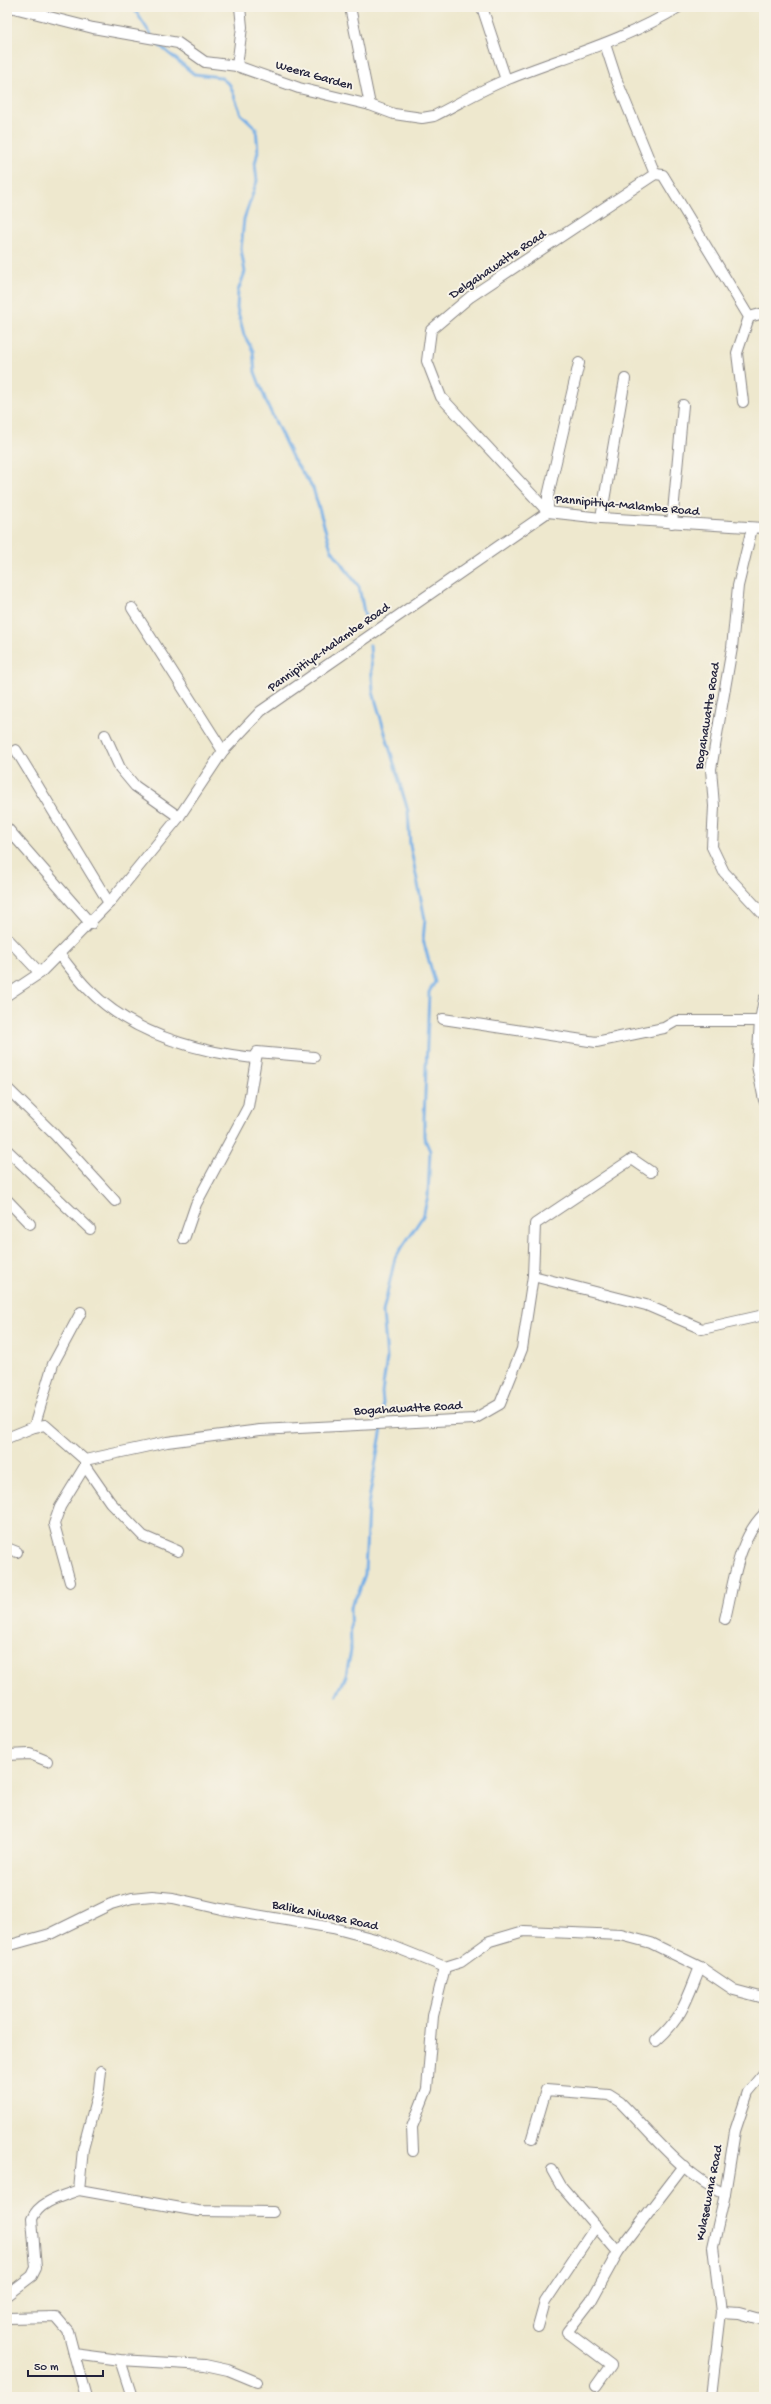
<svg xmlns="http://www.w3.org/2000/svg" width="771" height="2404" font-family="'Gochi Hand',sans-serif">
<rect width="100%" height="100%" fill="#f7f3e8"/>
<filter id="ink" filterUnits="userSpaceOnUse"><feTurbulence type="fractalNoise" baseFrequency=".025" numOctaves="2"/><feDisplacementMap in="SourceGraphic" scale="8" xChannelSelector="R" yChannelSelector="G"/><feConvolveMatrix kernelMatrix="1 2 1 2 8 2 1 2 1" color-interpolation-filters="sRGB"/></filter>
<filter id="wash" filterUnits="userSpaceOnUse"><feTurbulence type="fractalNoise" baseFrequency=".012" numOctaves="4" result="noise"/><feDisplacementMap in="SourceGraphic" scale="16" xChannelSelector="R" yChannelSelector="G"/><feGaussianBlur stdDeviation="0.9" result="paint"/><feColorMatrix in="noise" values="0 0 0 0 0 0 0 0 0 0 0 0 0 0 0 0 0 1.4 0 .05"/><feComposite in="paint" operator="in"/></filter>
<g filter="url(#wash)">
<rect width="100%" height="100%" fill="#eee8ce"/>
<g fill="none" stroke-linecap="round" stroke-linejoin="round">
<!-- stream -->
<g stroke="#76afe6" stroke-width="3">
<polyline points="133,7 151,35"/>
<polyline points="159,45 194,74 220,77 230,85 241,114 256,128 258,151 255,164 257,181 244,219 241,249 245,272 238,291 237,308 244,335 253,351 255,372 268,406 293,459 313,488 331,549 359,587 366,622"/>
<polyline points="370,645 373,692 408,811 410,845 425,919 423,940 435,982 429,992 424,1120 424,1137 430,1151 428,1196 423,1216 395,1258 383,1312 387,1358 382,1392 384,1415"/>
<polyline points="337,1695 346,1676 351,1650 350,1607 359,1592 365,1574 368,1505 382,1428"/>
</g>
</g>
</g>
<g filter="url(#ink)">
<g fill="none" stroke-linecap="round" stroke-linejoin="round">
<defs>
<g id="minor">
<path d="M10,7L93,28L178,43L205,62L237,66L299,88L370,105L394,114L422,118L434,116C458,104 482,89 508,79C566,56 626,40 679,7"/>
<polyline points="350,7 370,105"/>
<polyline points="482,7 506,80"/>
<polyline points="237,66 242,27 240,7"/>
<polyline points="655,174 663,175 749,317 737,353 743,402"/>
<polyline points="749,317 764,313"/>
<polyline points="548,512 441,397 427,361 431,330 470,297 655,174 617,81 605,44"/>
<polyline points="548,512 548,496 579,363"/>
<polyline points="601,518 625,379"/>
<polyline points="672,523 683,405"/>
<polyline points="752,528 738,586 732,648 711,769 714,806 712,847 724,872 764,915"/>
<polyline points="132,608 223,751"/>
<polyline points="105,735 120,768 135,786 179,817"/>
<polyline points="16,750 109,903"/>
<polyline points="7,828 91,924"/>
<polyline points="7,938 40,973"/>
<path d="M59,954C68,965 77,978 88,989C131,1033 193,1051 253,1058L257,1052L314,1057"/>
<polyline points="7,995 40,973 109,903 179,817 223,751 261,711 548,512 601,518 764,528"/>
<polyline points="764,999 760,1021 757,1066 764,1100"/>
<polyline points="443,1019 596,1042 664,1028 676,1021 760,1021"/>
<polyline points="7,1088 55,1135 115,1201"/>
<polyline points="7,1150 90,1229"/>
<polyline points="7,1200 30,1224"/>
<polyline points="184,1239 196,1204 248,1107 257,1053"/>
<polyline points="533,1276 535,1224 632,1159 651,1172"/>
<polyline points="34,1427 53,1364 81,1312"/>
<polyline points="7,1438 34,1427 45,1425 85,1460 167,1442 260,1430 474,1419 500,1404 522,1349 533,1276 646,1305 702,1329 764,1315"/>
<polyline points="85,1460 85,1466 110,1502 143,1536 178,1551"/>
<polyline points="7,1548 17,1552"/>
<polyline points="70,1582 54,1524 60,1507 85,1466"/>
<path d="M725,1619C734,1583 737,1541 764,1514"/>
<polyline points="7,1755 30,1754 47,1761"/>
<polyline points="7,1946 50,1934 111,1904 132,1898 152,1896 173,1898 221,1909 333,1928 375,1939 445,1967 461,1962 490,1941 524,1931 621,1935 651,1943 700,1967 734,1990 764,1998"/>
<path d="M656,2041C683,2017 687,1999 700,1967"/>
<path d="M532,2138L546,2090L609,2095L620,2102C652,2134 683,2175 725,2194"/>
<polyline points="413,2151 412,2127 427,2089 433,2016 445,1967"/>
<polyline points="552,2170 561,2186 618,2252"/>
<polyline points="79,2190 198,2211 273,2212"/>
<path d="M7,2295L32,2276L36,2268L32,2219C39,2201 63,2196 79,2190L83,2149L99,2089L101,2071"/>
<polyline points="721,2312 739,2313 764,2320"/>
<polyline points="7,2318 56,2317 68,2331 74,2354 120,2360 205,2365 228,2370 257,2382"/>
<polyline points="538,2327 545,2302 596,2226"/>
<polyline points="74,2354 86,2397"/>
<polyline points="120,2360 132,2397"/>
<polyline points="596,2386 611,2365 567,2332 591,2301 618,2252 684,2166"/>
<polyline points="711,2397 721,2312 713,2247 725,2194 735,2131 748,2092 764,2073"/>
</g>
</defs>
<!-- minor casing -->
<use href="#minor" stroke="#888584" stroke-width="12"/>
<!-- minor -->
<use href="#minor" stroke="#fff" stroke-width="10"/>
</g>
</g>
<g text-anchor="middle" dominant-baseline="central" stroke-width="4" stroke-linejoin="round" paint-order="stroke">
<!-- street labels -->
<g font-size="13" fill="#22223b" stroke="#f7f3e8">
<text transform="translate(314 76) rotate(16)">Weera Garden</text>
<text transform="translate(498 265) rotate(-34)">Delgahawatte Road</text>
<text transform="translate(627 506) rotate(5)">Pannipitiya-Malambe Road</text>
<text transform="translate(329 648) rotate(-35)">Pannipitiya-Malambe Road</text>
<text transform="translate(708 716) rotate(-81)">Bogahawatte Road</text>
<text transform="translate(408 1409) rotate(-3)">Bogahawatte Road</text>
<text transform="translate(325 1916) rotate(12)">Balika Niwasa Road</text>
<text transform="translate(710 2193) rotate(-79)">Kulasewana Road</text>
</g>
</g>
<!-- margin -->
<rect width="771" height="2404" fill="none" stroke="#f7f3e8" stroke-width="24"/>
<!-- scale -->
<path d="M28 2370v6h75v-6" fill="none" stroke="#22223b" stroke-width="2"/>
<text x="34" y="2370" font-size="12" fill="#22223b" stroke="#f7f3e8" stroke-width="3" paint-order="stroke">50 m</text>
</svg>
